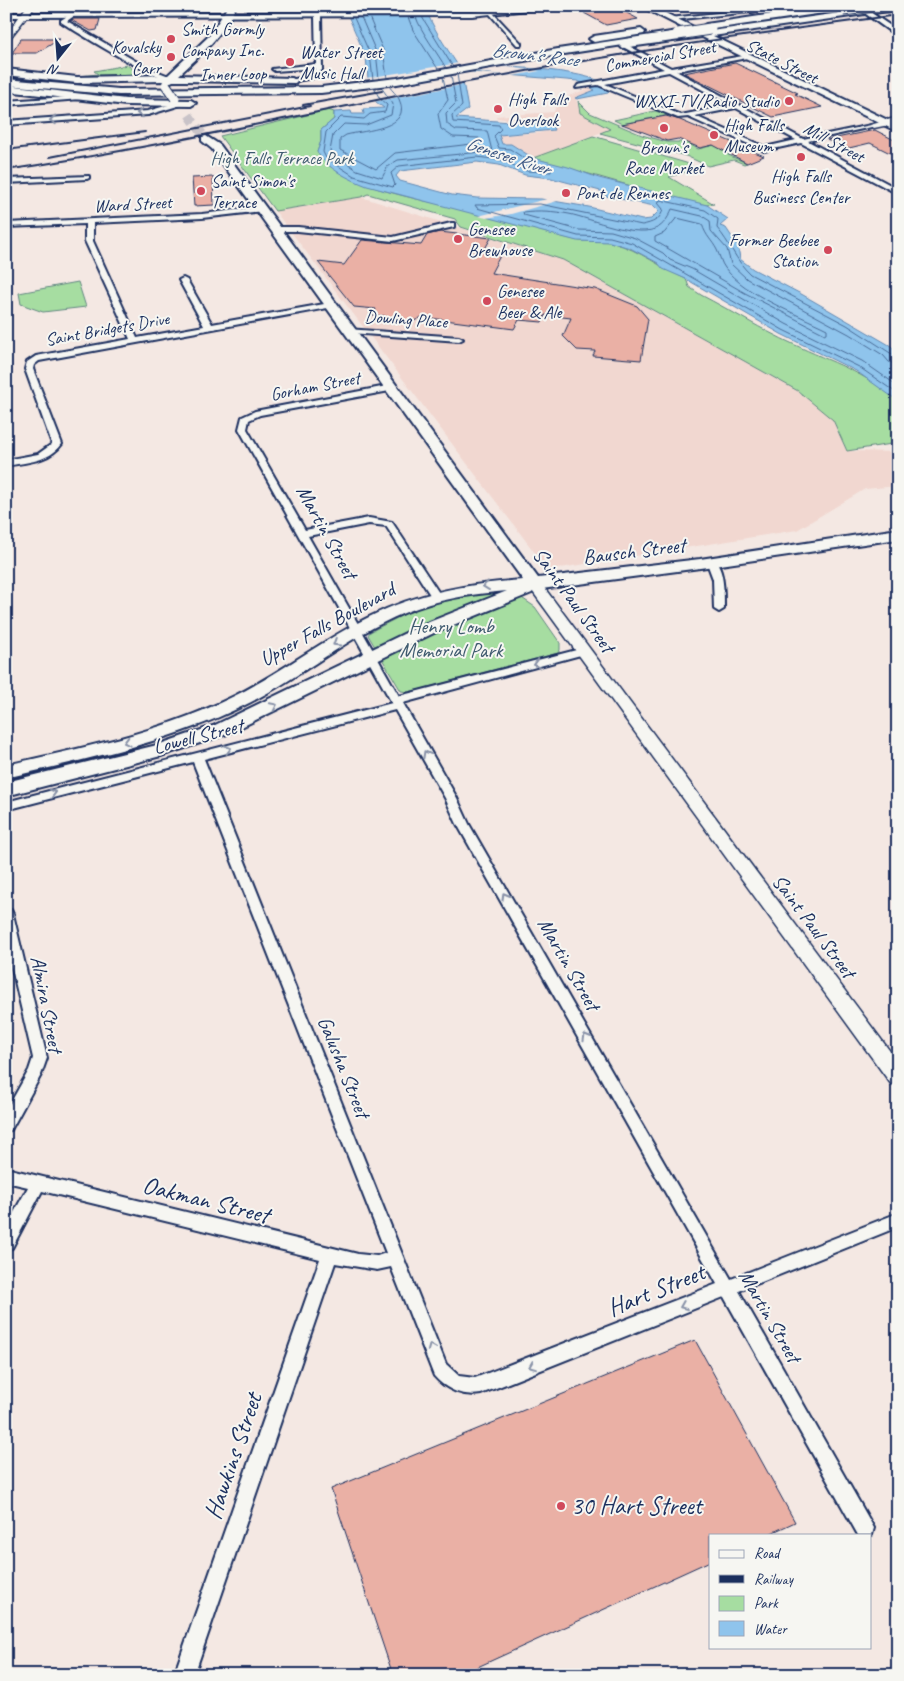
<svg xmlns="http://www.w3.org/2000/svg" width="904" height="1681" font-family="Caveat,sans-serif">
<rect width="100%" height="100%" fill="#f4e8e3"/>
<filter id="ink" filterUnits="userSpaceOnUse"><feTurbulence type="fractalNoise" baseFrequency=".02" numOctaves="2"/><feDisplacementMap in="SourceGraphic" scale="10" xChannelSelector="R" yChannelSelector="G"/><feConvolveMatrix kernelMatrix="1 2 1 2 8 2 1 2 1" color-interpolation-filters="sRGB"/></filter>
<g filter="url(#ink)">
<!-- built -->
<g fill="#f1d7d0">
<polygon points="590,88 596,90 576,99 580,113 610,129 533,158 511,144 502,144 499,135 539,133 553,129 549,125 497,118 496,116 554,112 556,105 552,98 566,97"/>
<polygon points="361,197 563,260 798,391 833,420 847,451 898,452 898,486 865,489 797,530 548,570 275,211"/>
</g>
<!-- green -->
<g fill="#a6dda1" stroke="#608680">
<polygon points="425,6 492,6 495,9 426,12"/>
<polygon points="127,65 141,74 79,76 98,74 94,71"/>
<polygon points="578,101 590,113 642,135 667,142 686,142 698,149 730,141 747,149 728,155 747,163 744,164 734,160 708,166 686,156 600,133 610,129 580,113"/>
<path d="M328,110L334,112V119L321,130V141L317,152C338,189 434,201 473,212C507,221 541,232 575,240C587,243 601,239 613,243C640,250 661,268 686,279L689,287L701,295C732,311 762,330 793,344C833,363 863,371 898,401V443L847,451L833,420L798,391L563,260L461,227L455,219L368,194L361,197L275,211L220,136Z"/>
<polygon points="655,111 669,115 622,124 614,120"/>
<polygon points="593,136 686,163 696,169 669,177 714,204 707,205 684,201 533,158"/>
<polygon points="78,282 86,307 43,312 21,304 19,293"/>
<polygon points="507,588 535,607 560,643 560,650 558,653 410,692 401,691 368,635 370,632 430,601"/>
</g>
<!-- water -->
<path fill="#8fc4ec" stroke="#6188b3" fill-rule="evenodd" d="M349,6H425C430,24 446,47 457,64C503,68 575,66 614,87L608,93L577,99L575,98L595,90L578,81L461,71L468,109L456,118L552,125L554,130L499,135L502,144H511L533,158L568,167L599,178L707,205L728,219L720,226L726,228L738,246L740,259L753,269L803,295L891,346L898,354V401L856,371L781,334L686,279L663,269L658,263L630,248L610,242L577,241L367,186C349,179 327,169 317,152L321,141V130L334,119V112L351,111L352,114H364L363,109L384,108L376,102L369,90L366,57L349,18ZM477,162L499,165L525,175L551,178L604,192L606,196L654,206L659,211L651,219L642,220L589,207L541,199L477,198L452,195L400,181L396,176L400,171Z"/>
<!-- pier -->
<g fill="#f4e8e3">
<polygon points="465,62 540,71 512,76 478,72 484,71 465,73 467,84 373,102 367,91 376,90 367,91 366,78"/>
<polygon points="551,198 561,200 511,214 486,218 478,216"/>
</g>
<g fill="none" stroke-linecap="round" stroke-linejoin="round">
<!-- shore -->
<g stroke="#496b97" stroke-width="1">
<polyline points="361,17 376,52 379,79"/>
<polyline points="369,17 383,50 387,78"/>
<polyline points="408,17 413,30 438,69"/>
<path d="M416,17C420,30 438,54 446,68"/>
<polyline points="422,17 453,67"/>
<polyline points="354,18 370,54 373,80"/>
<path d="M389,86C392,91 397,94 399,99C413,129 365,130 346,135L340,139V150L376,169L395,153L480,143L479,138L453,137L441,129L438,114L448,100L443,77"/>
<polyline points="381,87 393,104 391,115 366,125 344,124 333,135 330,151 357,170 382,178 388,166 398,160 492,151 487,131 456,130 447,124 446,113 456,103 451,76"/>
<polyline points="374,88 380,99 387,105 385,112 370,114 364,119 341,117 326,132 323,152 326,158 354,176 393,187 395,185 391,173 399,166 477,157 501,160 527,171 551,172 551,168 531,163 510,149 499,148 494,136 501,129 499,125 453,122 452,115 462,106 457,74"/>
<path d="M677,218L702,224C706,237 712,240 717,250C720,256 721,263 725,268C745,295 797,314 827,329V333L825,334L745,293L655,241V237L664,233Z"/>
<path d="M898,358L847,325L750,274C736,261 730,243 717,228L718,219L705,210L660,200L658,203L663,209C661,220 652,223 642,225L540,204L475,205L477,208L578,236L610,237L632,243L783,330L859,367L898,394"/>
<path d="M898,365L889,362L883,355L849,334L747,279L731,264L727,249L711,231L710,221L702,216L672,209C669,216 665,223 659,227C639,240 590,218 569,214C553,211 539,210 523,212L524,215L579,230L611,231L635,238L663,253L670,260L692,269L786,324L862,361L898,386"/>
</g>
</g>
<!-- building -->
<g fill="#eab0a5" stroke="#1b2f5e">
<polygon points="616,7 638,19 606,25 584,13"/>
<polygon points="73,19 100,19 97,30 91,31 71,20"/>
<polygon points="21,39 60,39 37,53 12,53"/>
<polygon points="735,63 798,93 795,94 822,107 773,117 684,73"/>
<polygon points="666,116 680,120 764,156 747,163 713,145 700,148 678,139 667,141 622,124"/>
<polygon points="875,130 898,142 898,157 870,143 845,149 827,140"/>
<polygon points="213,177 214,205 194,206 192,178"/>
<polygon points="440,232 491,238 483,252 501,254 491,273 595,289 637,306 648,319 641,360 593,356 595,351 577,350 563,336 571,318 545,315 542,322 519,320 514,329 422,317 410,323 383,321 385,316 373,315 376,309 354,307 318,262 344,265 362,240 421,245 427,235"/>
<polygon points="695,1340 795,1522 767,1535 710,1535 710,1561 460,1675 393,1675 331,1489"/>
</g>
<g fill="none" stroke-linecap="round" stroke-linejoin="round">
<!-- primary-tunnel -->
<polyline stroke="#c9c3c8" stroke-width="9" stroke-dasharray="9 5" stroke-linecap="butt" points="189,115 206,139"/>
<defs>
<g id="minor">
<polygon points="786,6 799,7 672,20 669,18"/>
<polygon points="489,13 493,13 521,43 521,45 517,45"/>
<polygon points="318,14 321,16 322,70 313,78 290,82 290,80 309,76 316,68 275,71 272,69 316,64 315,16"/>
<path d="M69,15L74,16L67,21L144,66L174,78C161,85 77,32 61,22V20Z"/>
<path d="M625,44L671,68L749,55L747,58L676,71L803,139L876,124V126L808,141L898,189V194L801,143L764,151L688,117L678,118L598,85L576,88L578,85L664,69L623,47ZM669,72L731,105L681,115L605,84ZM736,108L796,140L765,147L695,116Z"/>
<polygon points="82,96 80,99 6,105 6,101"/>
<polygon points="179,102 181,105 148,115 6,125 6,121 148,111"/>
<polygon points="89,176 89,178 87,179 6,183 6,179"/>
<path d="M260,207L264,209L263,211L202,218L93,223V241L137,338L204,326L179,280L183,278L187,280L212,324L330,303H333V307L39,361L34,365L33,369L62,444C49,462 27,462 6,466V460L38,454L52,444L25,369L27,362L36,356L130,339L85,241V224L6,227V223L202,214Z"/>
<polygon points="451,223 454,223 454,227 393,241 298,231 275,231 271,229 275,227 298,227 393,237"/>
<polygon points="347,329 459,337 463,339 459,341 350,333 347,333"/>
<path d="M392,385L396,388L395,390L260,415L249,420L247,429L305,530L369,518L392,522L441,596L440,598H432L386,526L369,524L308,536L399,696L584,648L589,651L588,653L403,703L457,798L469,824L731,1279L898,1213V1227L739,1291L874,1528L872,1535H858L724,1297L481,1394C463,1397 446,1390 434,1376L391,1267L377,1270L335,1263L194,1675H174L320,1259L42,1191L12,1248L6,1250V1227L28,1187L6,1182V1168L358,1254L377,1256L386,1253L193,762L6,810V802L392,703L239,429L242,417L255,411ZM395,710L445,798L457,824L717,1284L475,1378L459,1376L446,1364L204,759Z"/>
<path d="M712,560C725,564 724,597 724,609L719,612L714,609L713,579L707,563Z"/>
<polygon points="6,909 11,910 13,914 47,1058 41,1075 11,1130 6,1131 6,1111 29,1070 33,1058 6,943"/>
</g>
<g id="tertiary">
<polygon points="536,6 565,6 472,16 6,17 6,13 472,12"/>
<polygon points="863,10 867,10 898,31 898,37 863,12"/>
</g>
<g id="secondary">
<polygon points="27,6 35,6 6,43 6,35"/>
<polygon points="898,117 898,123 874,128 870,125"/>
<polygon points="535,581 540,582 898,1062 898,1086 891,1084 530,588 528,585 530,582"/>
</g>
<g id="primary">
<path d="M228,6H236C224,34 201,55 179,75L292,78L297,81L295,83L185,81H173L167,84L162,81L77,83L6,75V69L77,77L168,75L210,35Z"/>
<polygon points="640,6 651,6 704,32 868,9 868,13 865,14 713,36 898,125 898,132 702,37 622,48 620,46 625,43 693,33"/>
<polygon points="641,29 645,32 644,34 594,42 589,39 594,36"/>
<polygon points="6,85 126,99 191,100 196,103 191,106 126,105 6,91"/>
<path d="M206,136L220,145L538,578L700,559L898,529V539L700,568L534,590L532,593L436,632L227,734L161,756L6,796V782L157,745L213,726L424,624L507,591C472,594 437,599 404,613C346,637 298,680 241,707C167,743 85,759 6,778V765C81,748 158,733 228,699C277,676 320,641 369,617C418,592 469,584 523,580L212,149L202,141V137Z"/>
</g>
<g id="motorway">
<polygon points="828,6 856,6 851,9 706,30 701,27 706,24"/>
<polygon points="879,6 898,6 898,10 865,14 860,11"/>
<polygon points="678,31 682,32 682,36 558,55 397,84 321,93 119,95 6,85 6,79 119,89 321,87 397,78 558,49"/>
</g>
</defs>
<!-- minor casing -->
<use href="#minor" stroke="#1b2f5e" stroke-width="4"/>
<!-- tertiary casing -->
<use href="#tertiary" stroke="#1b2f5e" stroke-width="4"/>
<!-- secondary casing -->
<use href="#secondary" stroke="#1b2f5e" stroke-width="3"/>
<!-- primary casing -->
<use href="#primary" stroke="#1b2f5e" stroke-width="4"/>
<!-- motorway casing -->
<use href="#motorway" stroke="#1b2f5e" stroke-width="4"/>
<!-- minor -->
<use href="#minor" fill="#f6f6f2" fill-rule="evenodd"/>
<!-- tertiary -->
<use href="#tertiary" fill="#f6f6f2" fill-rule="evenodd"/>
<!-- secondary -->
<use href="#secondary" fill="#f6f6f2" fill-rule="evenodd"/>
<!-- primary -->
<use href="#primary" fill="#f6f6f2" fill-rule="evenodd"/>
<!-- motorway -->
<use href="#motorway" fill="#f6f6f2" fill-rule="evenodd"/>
<!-- rail -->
<g stroke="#1b2f5e" stroke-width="2">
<polyline points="303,105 382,91"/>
<polyline points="6,150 145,132"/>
<polyline points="50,157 310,106"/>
<path d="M6,170C168,146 328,108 489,78C624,52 761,33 898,15"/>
</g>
<defs>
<polyline id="primary-bridge" points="166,85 175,98"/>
<g id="motorway-bridge">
<polyline points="843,10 874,6"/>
<polyline points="678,34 710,29"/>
</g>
</defs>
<!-- primary-bridge casing -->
<use href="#primary-bridge" stroke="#1b2f5e" stroke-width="11" stroke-linecap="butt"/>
<!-- motorway-bridge casing -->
<use href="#motorway-bridge" stroke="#1b2f5e" stroke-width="13" stroke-linecap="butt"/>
<!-- primary-bridge -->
<use href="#primary-bridge" stroke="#f6f6f2" stroke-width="9"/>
<!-- motorway-bridge -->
<use href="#motorway-bridge" stroke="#f6f6f2" stroke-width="11"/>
</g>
<!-- one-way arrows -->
<defs><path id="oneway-chevron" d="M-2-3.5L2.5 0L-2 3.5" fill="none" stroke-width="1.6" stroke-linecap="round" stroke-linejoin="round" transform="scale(1.25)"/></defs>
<g stroke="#8892a8">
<use href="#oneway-chevron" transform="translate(140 113) rotate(175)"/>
<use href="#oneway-chevron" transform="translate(53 120) rotate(176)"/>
<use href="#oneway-chevron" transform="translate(486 586) rotate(173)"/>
<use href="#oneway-chevron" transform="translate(336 643) rotate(148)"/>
<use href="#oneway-chevron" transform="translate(537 664) rotate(165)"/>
<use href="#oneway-chevron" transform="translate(274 706) rotate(-26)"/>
<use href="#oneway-chevron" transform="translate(127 742) rotate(165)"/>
<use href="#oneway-chevron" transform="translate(228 749) rotate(-14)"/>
<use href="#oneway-chevron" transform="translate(426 754) rotate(-119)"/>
<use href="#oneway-chevron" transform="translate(53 793) rotate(-14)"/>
<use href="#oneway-chevron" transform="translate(505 896) rotate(-120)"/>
<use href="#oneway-chevron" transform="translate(586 1037) rotate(-120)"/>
<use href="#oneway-chevron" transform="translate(683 1306) rotate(158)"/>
<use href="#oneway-chevron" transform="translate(431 1347) rotate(-112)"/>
<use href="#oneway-chevron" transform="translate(532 1366) rotate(158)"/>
</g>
</g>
<!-- markers -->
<g fill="#d1495b" stroke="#f6f6f2" stroke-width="2">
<circle cx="171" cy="39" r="5"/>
<circle cx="171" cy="57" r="5"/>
<circle cx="290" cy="62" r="5"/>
<circle cx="789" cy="101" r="5"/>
<circle cx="498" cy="109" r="5"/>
<circle cx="664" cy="128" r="5"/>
<circle cx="714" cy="135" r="5"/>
<circle cx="801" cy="157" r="5"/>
<circle cx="201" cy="191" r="5"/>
<circle cx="566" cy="193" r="5"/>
<circle cx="458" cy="239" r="5"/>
<circle cx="828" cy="250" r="5"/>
<circle cx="487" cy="301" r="5"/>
<circle cx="561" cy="1506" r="5"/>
</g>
<g text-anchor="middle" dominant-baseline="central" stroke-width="4" stroke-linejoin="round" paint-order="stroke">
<!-- far-poi labels -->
<g font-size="18" fill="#1b2f5e" stroke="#f6f6f2" text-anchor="start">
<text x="181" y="29">Smith Gormly<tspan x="181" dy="21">Company Inc.</tspan></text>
<text x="161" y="47" text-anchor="end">Kovalsky<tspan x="161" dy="21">Carr</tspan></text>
<text x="300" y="52">Water Street<tspan x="300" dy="21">Music Hall</tspan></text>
<text x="508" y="99">High Falls<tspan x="508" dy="21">Overlook</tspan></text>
<text x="779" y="101" text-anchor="end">WXXI-TV/Radio Studio</text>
<text x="724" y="125">High Falls<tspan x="724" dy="21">Museum</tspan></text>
<text x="664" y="147" text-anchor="middle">Brown's<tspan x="664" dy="21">Race Market</tspan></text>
<text x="801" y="176" text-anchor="middle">High Falls<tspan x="801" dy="21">Business Center</tspan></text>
<text x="211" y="181">Saint Simon's<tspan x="211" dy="21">Terrace</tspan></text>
<text x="576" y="193">Pont de Rennes</text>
<text x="468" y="229">Genesee<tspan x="468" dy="21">Brewhouse</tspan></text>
<text x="818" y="240" text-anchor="end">Former Beebee<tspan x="818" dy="21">Station</tspan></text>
<text x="497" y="291">Genesee<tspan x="497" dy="21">Beer &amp; Ale</tspan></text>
</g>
<!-- far-street labels -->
<g font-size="18" fill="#1b2f5e" stroke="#f6f6f2">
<text transform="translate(660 56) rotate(-10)">Commercial Street</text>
<text transform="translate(782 61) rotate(27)">State Street</text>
<text transform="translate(233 74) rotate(-1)">Inner Loop</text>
<text transform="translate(834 142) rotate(28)">Mill Street</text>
<text transform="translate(133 204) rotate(-3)">Ward Street</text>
<text transform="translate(406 319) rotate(4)">Dowling Place</text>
<text transform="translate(107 329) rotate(-10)">Saint Bridgets Drive</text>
<text transform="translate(315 386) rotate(-11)">Gorham Street</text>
</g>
<!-- far-park labels -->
<g font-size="18" fill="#3e5a6f" stroke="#f6f6f2">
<text x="282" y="158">High Falls Terrace Park</text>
</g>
<!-- far-water labels -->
<g font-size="19" font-style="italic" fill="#385482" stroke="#f6f6f2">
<text transform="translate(535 55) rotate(7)">Brown's Race</text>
<text transform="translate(508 156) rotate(18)">Genesee River</text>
</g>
<!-- street labels -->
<g font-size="21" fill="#1b2f5e" stroke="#f6f6f2">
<text transform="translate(327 532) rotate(61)">Martin Street</text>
<text transform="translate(634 551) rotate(-7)">Bausch Street</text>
<text transform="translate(574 600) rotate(54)">Saint Paul Street</text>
<text transform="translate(327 624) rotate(-29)">Upper Falls Boulevard</text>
<text transform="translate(198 736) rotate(-14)">Lowell Street</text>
<text transform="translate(814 926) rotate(53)">Saint Paul Street</text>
<text transform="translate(569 964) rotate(60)">Martin Street</text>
<text transform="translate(47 1004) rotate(79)">Almira Street</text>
<text transform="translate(344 1067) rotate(68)">Galusha Street</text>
<text transform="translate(770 1316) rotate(60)">Martin Street</text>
</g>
<!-- park labels -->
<g font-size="21" fill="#3e5a6f" stroke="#f6f6f2">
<text x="451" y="626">Henry Lomb<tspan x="451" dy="24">Memorial Park</tspan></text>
</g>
<!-- near-street labels -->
<g font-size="25" fill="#1b2f5e" stroke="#f6f6f2">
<text transform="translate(206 1200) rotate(14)">Oakman Street</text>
<text transform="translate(656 1290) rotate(-22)">Hart Street</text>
<text transform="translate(233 1456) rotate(-71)">Hawkins Street</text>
</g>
<!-- near-poi labels -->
<g font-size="25" fill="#1b2f5e" stroke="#f6f6f2" text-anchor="start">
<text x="571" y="1506">30 Hart Street</text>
</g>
</g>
<!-- margin -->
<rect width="904" height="1681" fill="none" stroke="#f6f6f2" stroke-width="25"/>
<rect x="12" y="12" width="879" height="1656" fill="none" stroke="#1b2f5e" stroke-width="2" filter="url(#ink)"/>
<!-- legend -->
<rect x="709" y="1534" width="162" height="115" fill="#f6f6f2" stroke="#9ea6b7"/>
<rect x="719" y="1550" width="25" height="8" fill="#f6f6f2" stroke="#9ea6b7"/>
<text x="754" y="1558" font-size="15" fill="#1b2f5e">Road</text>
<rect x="719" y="1575" width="25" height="8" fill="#1b2f5e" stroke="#9ea6b7"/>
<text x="754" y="1584" font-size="15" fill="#1b2f5e">Railway</text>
<rect x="719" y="1596" width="25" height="15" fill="#a6dda1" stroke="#9ea6b7"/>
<text x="754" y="1608" font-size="15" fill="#1b2f5e">Park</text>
<rect x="719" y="1621" width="25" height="15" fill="#8fc4ec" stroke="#9ea6b7"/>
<text x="754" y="1634" font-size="15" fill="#1b2f5e">Water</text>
<!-- north arrow -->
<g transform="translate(58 58) rotate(197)" stroke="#f6f6f2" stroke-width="4" paint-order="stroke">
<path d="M0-4L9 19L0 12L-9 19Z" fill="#1b2f5e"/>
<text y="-8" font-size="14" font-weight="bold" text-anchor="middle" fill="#1b2f5e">N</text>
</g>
</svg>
